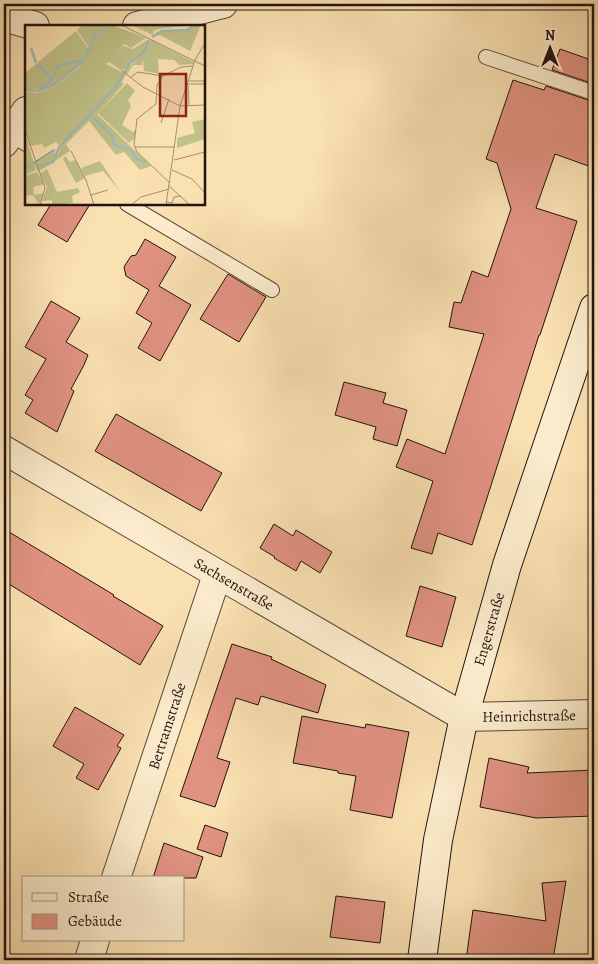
<svg xmlns="http://www.w3.org/2000/svg" width="598" height="964" font-family="Alegreya,serif">
<rect width="100%" height="100%" fill="#fae1b2"/>
<filter id="stains"><feTurbulence type="fractalNoise" baseFrequency=".004" numOctaves="4"/><feColorMatrix values="0 0 0 0 .2 0 0 0 0 .09 0 0 0 0 .02 0 0 0 .5 -.17"/></filter>
<radialGradient id="worn" r=".72"><stop offset=".6" stop-color="#630" stop-opacity="0"/><stop offset="1" stop-color="#630" stop-opacity=".3"/></radialGradient>
<!-- building -->
<g fill="#e19382" stroke="#22130e">
<polygon points="560,49 594,61 594,84 552,70"/>
<polygon points="513,80 544,90 546,86 594,102 594,168 555,154 536,208 577,221 572,237 540,335 539,335 472,545 438,533 432,554 411,548 433,481 396,467 407,439 445,454 484,334 449,327 454,302 461,303 472,271 488,277 511,209 497,163 486,159"/>
<polygon points="51,204 90,204 67,242 38,225"/>
<polygon points="145,239 176,257 159,286 191,305 160,361 138,348 152,323 136,313 149,290 126,276 124,267 131,256 136,255"/>
<polygon points="228,274 266,297 239,342 200,319"/>
<polygon points="51,301 80,318 66,342 88,355 84,365 71,389 74,391 57,432 25,413 33,400 25,395 46,359 25,347"/>
<polygon points="344,382 386,393 383,403 407,410 397,446 373,439 376,427 335,415"/>
<polygon points="116,414 222,473 201,511 95,451"/>
<polygon points="274,524 293,536 296,530 332,552 320,573 301,561 296,571 274,558 275,557 260,548"/>
<polygon points="4,529 114,595 113,596 163,626 140,665 4,581"/>
<polygon points="420,586 456,597 442,647 406,636"/>
<polygon points="232,644 272,657 271,659 326,685 318,713 261,696 258,705 236,698 217,758 230,762 215,807 180,796"/>
<polygon points="75,707 124,735 117,746 121,748 98,790 76,778 84,764 53,746"/>
<polygon points="302,716 365,728 366,724 409,732 392,818 350,810 356,776 338,773 338,771 293,763"/>
<polygon points="489,758 529,767 527,773 594,770 594,816 536,818 480,807"/>
<polygon points="205,825 228,833 221,857 197,849"/>
<polygon points="164,843 203,857 196,878 153,878"/>
<polygon points="566,881 553,960 466,960 473,910 546,921 542,883"/>
<polygon points="336,896 385,902 380,943 330,937"/>
</g>
<g fill="none" stroke-linecap="round" stroke-linejoin="round">
<defs>
<g id="lane">
<polyline points="486,57 594,93"/>
<polyline points="10,134 26,144"/>
<polyline points="127,204 272,290"/>
</g>
<g id="street">
<polyline points="4,17 35,26"/>
<polyline points="137,26 223,4"/>
<polyline points="4,143 26,111"/>
<polyline points="4,450 464,717 594,714"/>
<polyline points="116,878 217,575"/>
<polyline points="89,960 95,940"/>
</g>
<polyline id="secondary" points="422,960 438,840 464,717 507,565 594,308"/>
</defs>
<!-- lane casing -->
<use href="#lane" stroke="#584637" stroke-width="16"/>
<!-- street casing -->
<use href="#street" stroke="#584637" stroke-width="30"/>
<!-- secondary casing -->
<use href="#secondary" stroke="#22130e" stroke-width="30"/>
<!-- lane -->
<use href="#lane" stroke="#fceccd" stroke-width="14"/>
<!-- street -->
<use href="#street" stroke="#fceccd" stroke-width="28"/>
<!-- secondary -->
<use href="#secondary" stroke="#fceccd" stroke-width="28"/>
</g>
<g text-anchor="middle" dominant-baseline="central" stroke-width="5" stroke-linejoin="round" paint-order="stroke">
<!-- street labels -->
<g font-size="15" fill="#22130e" stroke="#fceccd">
<text transform="translate(234 584) rotate(30)">Sachsenstraße</text>
<text transform="translate(489 629) rotate(-74)">Engerstraße</text>
<text transform="translate(529 716) rotate(-1)">Heinrichstraße</text>
<text transform="translate(167 726) rotate(-72)">Bertramstraße</text>
</g>
</g>
<!-- overview -->
<g transform="translate(25 25)">
<rect width="180" height="180" fill="#fae1b2"/>
<path d="M57,0H82L72,8L63,21L52,5ZM87,0L121,13L106,23L99,19L89,31L98,21L108,24L124,14L119,26L97,46L84,37L81,39L101,49L97,57L99,59L72,89L126,141L115,145L99,127L91,130L64,96L41,119L45,126L13,147L10,140L29,127L33,130L38,116L34,120L31,117L19,123L17,119L5,121L0,103V67L13,68L30,61L55,41L70,13ZM106,0H166L133,4L128,6V10ZM170,0H176L165,26L135,10H129L137,6L164,5ZM51,6L63,23L54,39L28,60L17,64H0V48L11,39L30,56L12,38ZM126,15L169,37L168,39L154,40L149,35L133,34L134,49L119,46L118,34L117,40H108L102,49L99,47L119,27ZM102,58L110,66L103,75L106,81L97,100L108,107L111,105L110,113L104,118L73,88ZM180,94V114L152,123V113L170,108L167,97ZM0,108L11,145L0,150ZM40,131L45,137L50,135L60,153L51,158L38,134ZM75,136L95,166L78,146L60,151L56,143ZM22,144L32,167L53,163L55,167L47,171L48,178L27,180V175L17,176L22,162L15,149ZM12,147L19,159L8,162L9,170L19,168L14,180L8,170L0,171V151Z" fill="#c1c28a"/>
<path fill="none" stroke="#a2bbb7" stroke-width="2.5" d="M127,12L137,6L162,5L169,0M6,23L11,38M12,39L27,54M0,65L13,66L29,60L57,37L70,11L85,0M13,66L25,57L33,41L58,35M68,93L87,110L89,120L104,124M33,123L90,63L105,38L119,27L124,15M105,124L112,134L121,137M15,141L28,137L34,123M0,144L30,125"/>
<path fill="none" stroke="#a48f70" stroke-width="1" d="M96,0L180,41M97,46L118,62L155,81L180,80M138,51L132,60L131,79L112,94L109,120L112,127L145,158M106,52L113,47L138,51L156,42L168,41M163,56H180M162,59H180M163,60L164,80M136,98L144,74M0,105L20,163L15,180M110,122H150M46,126L61,155L69,180M149,135L180,127M9,138L28,125M147,145L167,154L180,168M144,161L165,180M66,170L83,165M142,177L147,178L149,172L156,171M106,180L116,172L144,164M141,180L155,81L170,35L180,18"/>
<path fill="#8f2418" fill-opacity="0.15" stroke="#8f2418" stroke-width="2.5" d="M135,49H161V91H135Z"/>
<rect width="180" height="180" fill="none" stroke="#22130e" stroke-width="2.5"/>
</g>
<!-- margin -->
<rect width="598" height="964" fill="none" stroke="#fae1b2" stroke-width="20"/>
<rect x="5" y="5" width="588" height="954" fill="none" stroke="#22130e" stroke-width="2.5"/>
<rect x="10" y="10" width="578" height="944" fill="none" stroke="#22130e"/>
<!-- legend -->
<rect x="22" y="876" width="162" height="65" fill="#fceccd" stroke="#a59581"/>
<rect x="32" y="893" width="25" height="8" fill="#fceccd" stroke="#a59581"/>
<text x="68" y="902" font-size="15" fill="#22130e">Straße</text>
<rect x="32" y="914" width="25" height="15" fill="#e19382" stroke="#a59581"/>
<text x="68" y="926" font-size="15" fill="#22130e">Gebäude</text>
<!-- north arrow -->
<g transform="translate(550 48)" stroke="#fceccd" stroke-width="4" paint-order="stroke">
<path d="M0-4L9 19L0 12L-9 19Z" fill="#22130e"/>
<text y="-8" font-size="14" font-weight="bold" text-anchor="middle" fill="#22130e">N</text>
</g>
<rect width="100%" height="100%" filter="url(#stains)"/>
<rect width="100%" height="100%" fill="url(#worn)"/>
</svg>
